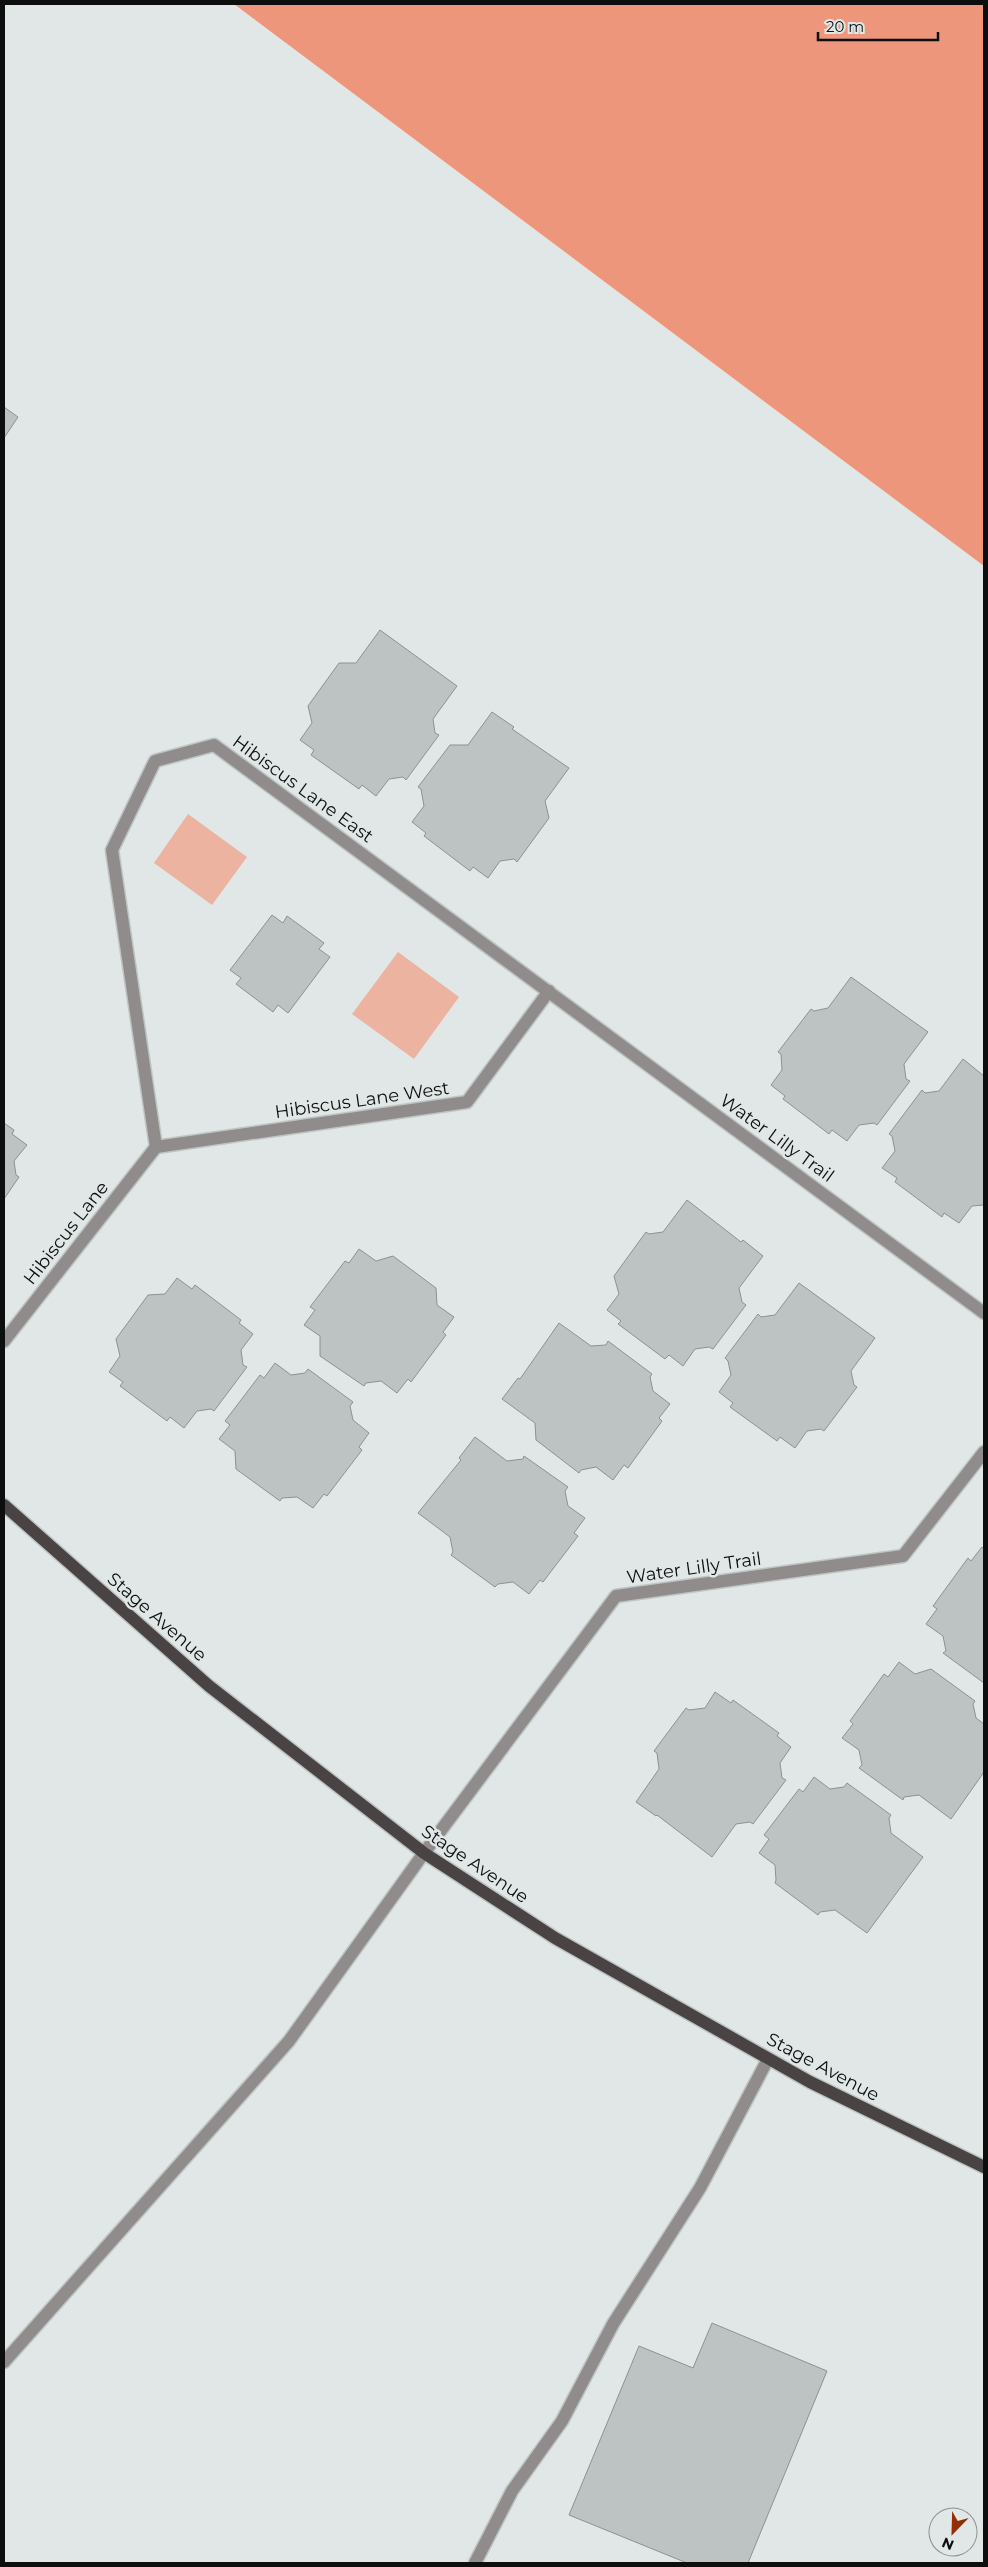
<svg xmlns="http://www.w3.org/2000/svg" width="988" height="2567" font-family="Montserrat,sans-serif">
<rect width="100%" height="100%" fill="#e0e7e6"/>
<!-- green -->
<g fill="#ecb3a1">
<polygon points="188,814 247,857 212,905 154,863"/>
<polygon points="398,952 459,997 414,1059 352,1014"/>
</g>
<!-- forest -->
<polygon fill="#ee967b" points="234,4 984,4 984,566"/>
<!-- building -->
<g fill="#bcc3c2" stroke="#8c9292">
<polygon points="4,407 18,417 4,438"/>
<polygon points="380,630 457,686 433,719 435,733 439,735 406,780 403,777 389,779 376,796 362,785 359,789 311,755 314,750 300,740 312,723 308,706 339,663 356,663"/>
<polygon points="492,712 514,727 512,729 569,768 545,801 549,818 517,862 514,859 500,861 488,878 473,867 470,871 424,836 426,833 412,822 424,806 421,789 418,787 450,745 468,745"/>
<polygon points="272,915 283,923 287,916 324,943 319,949 330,957 288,1013 278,1005 273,1012 236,984 241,978 230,970"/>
<polygon points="851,977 928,1032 904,1064 906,1079 910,1081 877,1125 874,1123 859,1125 847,1141 832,1130 829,1134 783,1099 785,1096 771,1085 782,1070 781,1054 778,1052 811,1009 814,1011 828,1008"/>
<polygon points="963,1059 984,1076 984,1205 972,1206 959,1223 944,1213 942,1217 895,1182 897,1178 882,1168 895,1151 892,1136 889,1134 922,1090 925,1093 939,1091"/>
<polygon points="4,1123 14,1130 12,1134 27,1145 14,1161 16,1175 19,1177 4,1199"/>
<polygon points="687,1200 741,1242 743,1240 763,1256 739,1288 742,1302 746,1305 713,1349 709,1347 695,1349 683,1366 669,1355 665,1359 618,1324 621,1321 607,1310 619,1294 614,1276 646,1232 649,1234 663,1232"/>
<polygon points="359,1249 376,1261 393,1256 436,1288 437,1305 454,1317 443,1332 446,1335 411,1382 408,1379 397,1393 381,1381 366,1383 364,1386 320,1356 320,1336 304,1325 315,1310 310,1307 345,1261 349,1263"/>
<polygon points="177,1278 192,1289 195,1285 241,1320 239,1323 253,1334 241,1350 243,1365 247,1367 214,1411 211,1409 197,1411 184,1428 170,1417 167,1421 120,1386 123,1382 109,1372 120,1356 116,1339 148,1295 165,1294"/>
<polygon points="799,1283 875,1338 851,1371 854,1385 857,1387 824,1431 821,1429 807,1431 795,1448 780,1437 777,1441 730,1407 733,1403 719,1392 731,1375 728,1361 725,1358 758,1314 761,1317 775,1315"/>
<polygon points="559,1323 591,1346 606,1345 608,1341 652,1374 650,1377 653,1391 670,1404 659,1418 662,1421 628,1468 624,1465 613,1480 596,1467 581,1470 579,1473 536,1440 535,1423 502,1399 518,1378 520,1379"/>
<polygon points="275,1363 291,1375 305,1373 308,1369 353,1402 350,1406 353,1420 369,1433 359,1447 362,1450 327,1496 324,1494 313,1508 297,1497 282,1498 280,1501 236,1469 235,1451 219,1439 230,1425 225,1421 260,1375 264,1378"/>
<polygon points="475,1437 507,1461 523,1459 524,1456 568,1487 565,1491 568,1506 585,1518 574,1533 578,1536 543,1582 540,1580 529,1594 513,1582 498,1584 495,1587 451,1555 453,1552 450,1537 418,1513 461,1460 459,1458"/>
<polygon points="982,1547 984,1549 984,1683 943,1653 946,1651 943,1636 926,1624 937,1609 933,1606 968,1558 971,1561"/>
<polygon points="899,1662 915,1674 931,1669 975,1701 973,1704 976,1718 984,1724 984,1772 951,1819 919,1795 904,1797 903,1800 859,1768 862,1765 859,1750 842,1738 853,1724 850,1721 884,1674 888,1677"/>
<polygon points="715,1692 731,1703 733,1700 779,1733 777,1736 791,1747 780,1763 782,1778 786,1780 753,1824 750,1822 736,1824 712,1857 657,1815 656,1816 636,1802 659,1769 657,1753 654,1751 686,1708 689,1710 705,1708"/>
<polygon points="814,1777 830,1789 844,1787 847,1783 891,1815 889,1818 891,1833 923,1857 867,1933 835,1910 820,1912 818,1915 775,1883 776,1880 775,1865 759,1853 769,1839 764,1835 799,1789 803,1792"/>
<polygon points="712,2323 827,2371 748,2563 687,2563 569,2515 639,2346 693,2368"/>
</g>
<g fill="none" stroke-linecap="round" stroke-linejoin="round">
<defs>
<g id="minor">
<polyline points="156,1147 112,850 155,761 214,745 984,1313"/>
<polyline points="156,1147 467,1102 549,991"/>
<polyline points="4,1341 156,1147"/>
<polyline points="4,2362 289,2041 424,1853 616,1596 903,1556 984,1452"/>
<polyline points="475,2563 512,2491 562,2421 613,2324 700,2188 768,2059"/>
</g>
<polyline id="major" points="4,1505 209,1686 424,1853 555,1938 810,2082 984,2167"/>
</defs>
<!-- minor casing -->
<use href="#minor" stroke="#bec4c4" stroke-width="15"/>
<!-- major casing -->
<use href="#major" stroke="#bec4c4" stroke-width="15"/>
<!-- minor -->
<use href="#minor" stroke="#8f8c8b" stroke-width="12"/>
<!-- major -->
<use href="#major" stroke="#494443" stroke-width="12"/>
</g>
<g text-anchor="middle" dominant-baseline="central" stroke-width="5" stroke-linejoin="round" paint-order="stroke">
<!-- street labels -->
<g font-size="18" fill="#0d0f0f" stroke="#e0e7e6">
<text transform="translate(303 789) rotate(36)">Hibiscus Lane East</text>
<text transform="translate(362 1100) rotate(-8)">Hibiscus Lane West</text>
<text transform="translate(777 1138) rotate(36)">Water Lilly Trail</text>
<text transform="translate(66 1233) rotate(-52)">Hibiscus Lane</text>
<text transform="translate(694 1568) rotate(-8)">Water Lilly Trail</text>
<text transform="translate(157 1617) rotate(41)">Stage Avenue</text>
<text transform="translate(475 1864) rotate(34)">Stage Avenue</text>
<text transform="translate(823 2067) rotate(28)">Stage Avenue</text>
</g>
</g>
<!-- border -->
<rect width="988" height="2567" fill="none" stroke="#0d0f0f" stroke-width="10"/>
<!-- north arrow -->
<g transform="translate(953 2532) rotate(203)"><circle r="24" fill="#e0e7e6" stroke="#8c9190"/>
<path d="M0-4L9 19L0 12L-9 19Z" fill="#942e06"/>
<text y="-8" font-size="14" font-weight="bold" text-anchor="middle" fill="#0d0f0f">N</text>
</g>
<!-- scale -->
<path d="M818 32v8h120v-8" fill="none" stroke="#0d0f0f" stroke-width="2.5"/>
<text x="826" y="32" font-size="15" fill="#0d0f0f" stroke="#e0e7e6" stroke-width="4" paint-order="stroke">20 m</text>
</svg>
